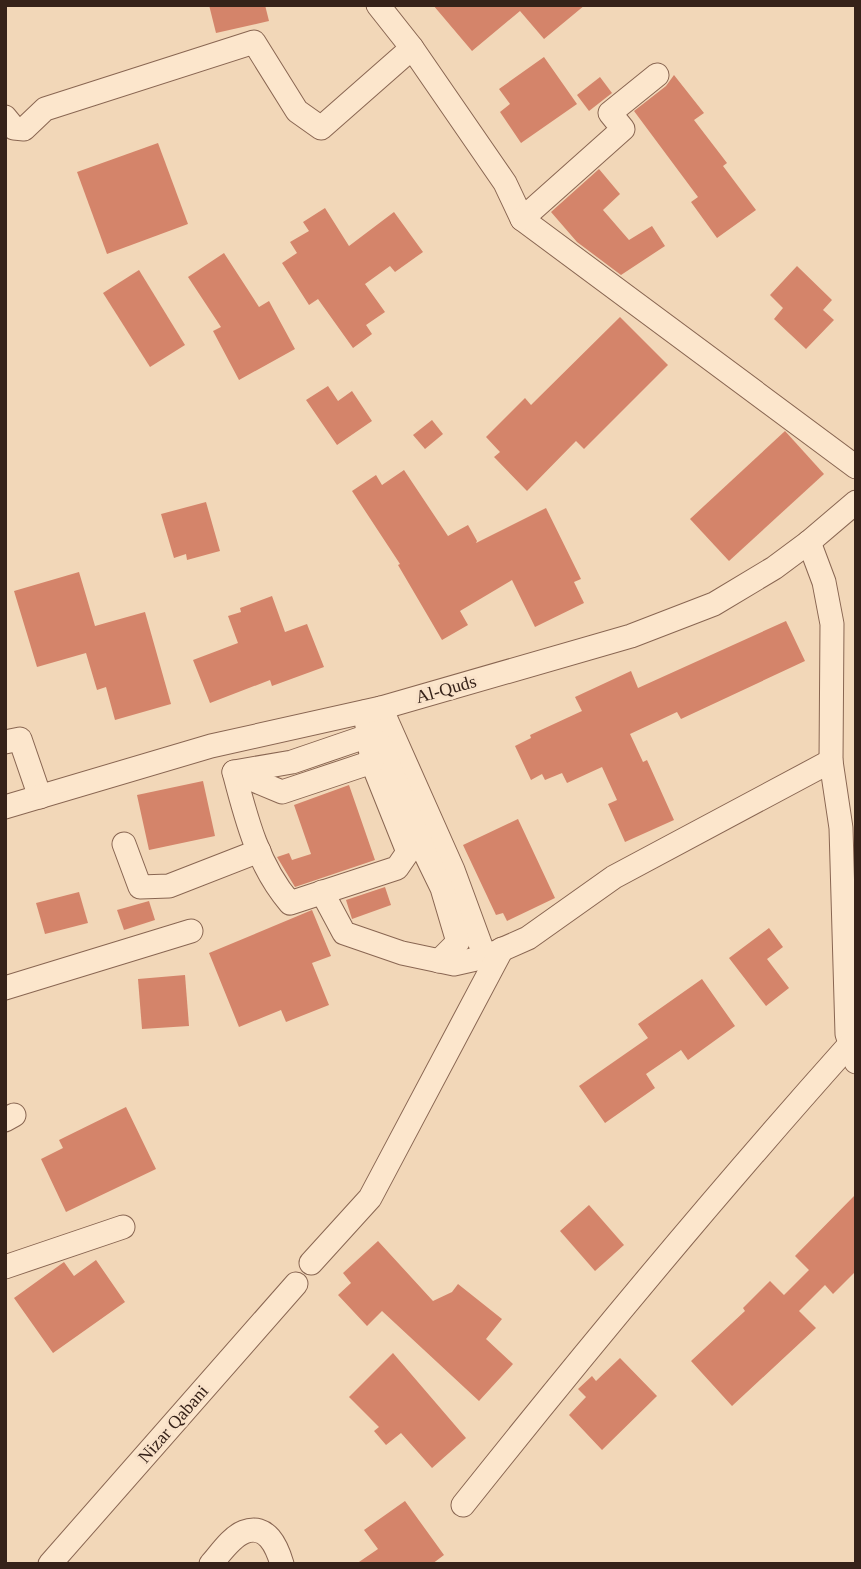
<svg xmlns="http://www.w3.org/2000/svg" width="861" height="1569" font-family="'Times New Roman',serif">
<rect width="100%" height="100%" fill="#f2d7b8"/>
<!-- building -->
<g fill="#d4846a">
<polygon points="209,5 265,5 269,21 216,33"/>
<polygon points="433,5 585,5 544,39 520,11 472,51"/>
<polygon points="544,57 577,104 521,143 500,112 510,104 499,89"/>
<polygon points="674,75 704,113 694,120 727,163 723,166 756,210 717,238 691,202 698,197 634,111 666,86"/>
<polygon points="600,77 612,93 589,111 577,95"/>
<polygon points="158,143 188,224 107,254 77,172"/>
<polygon points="599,169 620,194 603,210 629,240 652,226 665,246 621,275 577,242 551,212"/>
<polygon points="325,208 349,246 394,212 423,252 395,272 390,266 365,284 385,312 366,325 372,334 353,348 318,299 309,305 282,263 297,253 290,242 309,231 303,222"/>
<polygon points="224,253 259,307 269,301 295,349 239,380 213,331 221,327 188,277"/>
<polygon points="797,266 832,300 823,310 834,320 806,349 774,319 783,308 770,295"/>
<polygon points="139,270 185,345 150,367 103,293"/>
<polygon points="620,317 668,365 584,449 576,441 527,491 494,457 500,452 486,437 525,398 531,405"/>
<polygon points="328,386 338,401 352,391 372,421 337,445 306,400"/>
<polygon points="432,420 443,434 425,449 413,435"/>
<polygon points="785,431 824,474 729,561 690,519"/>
<polygon points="404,470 448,536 468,525 477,541 476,543 546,508 581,579 574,582 584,603 535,627 512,580 460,611 468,625 442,640 398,565 400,564 352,491 376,475 382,485"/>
<polygon points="206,502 220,551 187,560 186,554 174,558 161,514"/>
<polygon points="79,572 95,626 145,612 171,704 115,720 106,687 97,690 86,653 37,667 14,591"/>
<polygon points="272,596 285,632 307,624 324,667 272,686 270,680 210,703 193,660 238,643 228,616 241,612 240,608"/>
<polygon points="786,621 805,661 681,719 677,712 630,734 643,762 647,760 674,820 625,842 608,804 617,800 602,767 567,783 562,773 545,780 542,774 531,780 515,746 531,738 530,735 582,711 575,697 631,671 638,688"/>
<polygon points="203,781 215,836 149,850 137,795"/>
<polygon points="349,785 375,860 295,887 277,857 289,853 292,860 311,854 294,805"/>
<polygon points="518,819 555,898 507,921 503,913 496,915 463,845"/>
<polygon points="385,887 391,905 352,919 346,900"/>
<polygon points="79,892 88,923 45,934 36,903"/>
<polygon points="149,901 155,920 124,930 117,910"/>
<polygon points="312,910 331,956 312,963 329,1005 286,1022 281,1010 239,1027 209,953"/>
<polygon points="769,928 783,947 767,959 789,988 766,1006 729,958"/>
<polygon points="185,975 189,1026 142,1029 138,979"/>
<polygon points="702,979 735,1026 688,1060 681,1050 646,1074 655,1088 605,1123 579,1086 648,1038 638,1024"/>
<polygon points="126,1107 156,1169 66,1212 41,1159 63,1148 59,1140"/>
<polygon points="856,1194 856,1271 833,1294 825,1285 799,1311 816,1328 732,1406 691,1361 745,1311 743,1308 770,1281 784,1295 809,1270 795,1256"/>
<polygon points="589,1205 624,1245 595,1271 560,1231"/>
<polygon points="378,1241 433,1301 452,1292 458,1284 502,1319 486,1339 513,1364 479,1401 382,1311 367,1326 338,1295 351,1283 343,1273"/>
<polygon points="96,1260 125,1302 53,1353 14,1298 64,1262 74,1276"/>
<polygon points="393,1353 466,1438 432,1468 401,1433 386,1445 374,1431 379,1427 349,1397"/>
<polygon points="620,1358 657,1396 602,1450 569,1415 586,1397 578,1389 592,1376 596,1381"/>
<polygon points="405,1501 444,1555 432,1564 356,1564 378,1549 364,1530"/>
</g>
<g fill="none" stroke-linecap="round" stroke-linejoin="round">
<defs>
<g id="minor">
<polyline points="378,5 412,48 505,183 522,219 856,467"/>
<polyline points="5,117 14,128 24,129 45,109 254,42 297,111 321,128 412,48"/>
<polyline points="522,219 623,129 610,113 657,75"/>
<polyline points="809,542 824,582 832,624 831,761 841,828 847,1034 856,1062"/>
<polyline points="381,708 453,870 485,957 528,938 614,877 831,761"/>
<path d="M365,712L372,762L408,852L397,868L290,903C258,866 246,818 234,772L292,762L368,736L381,745L425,853L442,888L458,942L439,961"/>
<polyline points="5,742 20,739 40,797"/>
<polyline points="234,772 282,792 372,762"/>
<polyline points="5,807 211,746 381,708 631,636 714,604 774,568 809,542 856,502"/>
<polyline points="124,844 140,887 169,886 259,851"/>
<polyline points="322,892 344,933 402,953 454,964 485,957"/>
<polyline points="5,988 191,931"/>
<polyline points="5,1120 14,1115"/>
<polyline points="311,1263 370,1198 502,949"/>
<polyline points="5,1267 123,1227"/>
<path d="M463,1505C588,1348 716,1194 850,1044"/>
<polyline points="50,1564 296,1284"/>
<path d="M211,1564C220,1554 231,1537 244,1532C267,1523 277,1547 282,1564"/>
</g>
</defs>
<!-- minor casing -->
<use href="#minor" stroke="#896652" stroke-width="25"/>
<!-- minor -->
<use href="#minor" stroke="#fce6cc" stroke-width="23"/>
</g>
<g text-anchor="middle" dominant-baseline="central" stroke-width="6" stroke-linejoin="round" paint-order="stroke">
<!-- street labels -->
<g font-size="18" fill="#362219" stroke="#f9e2c9">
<text transform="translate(446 689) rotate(-16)">Al-Quds</text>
<text transform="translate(173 1424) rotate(-49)">Nizar Qabani</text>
</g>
</g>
<!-- border -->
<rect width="861" height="1569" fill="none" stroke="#362219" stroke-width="14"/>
</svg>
